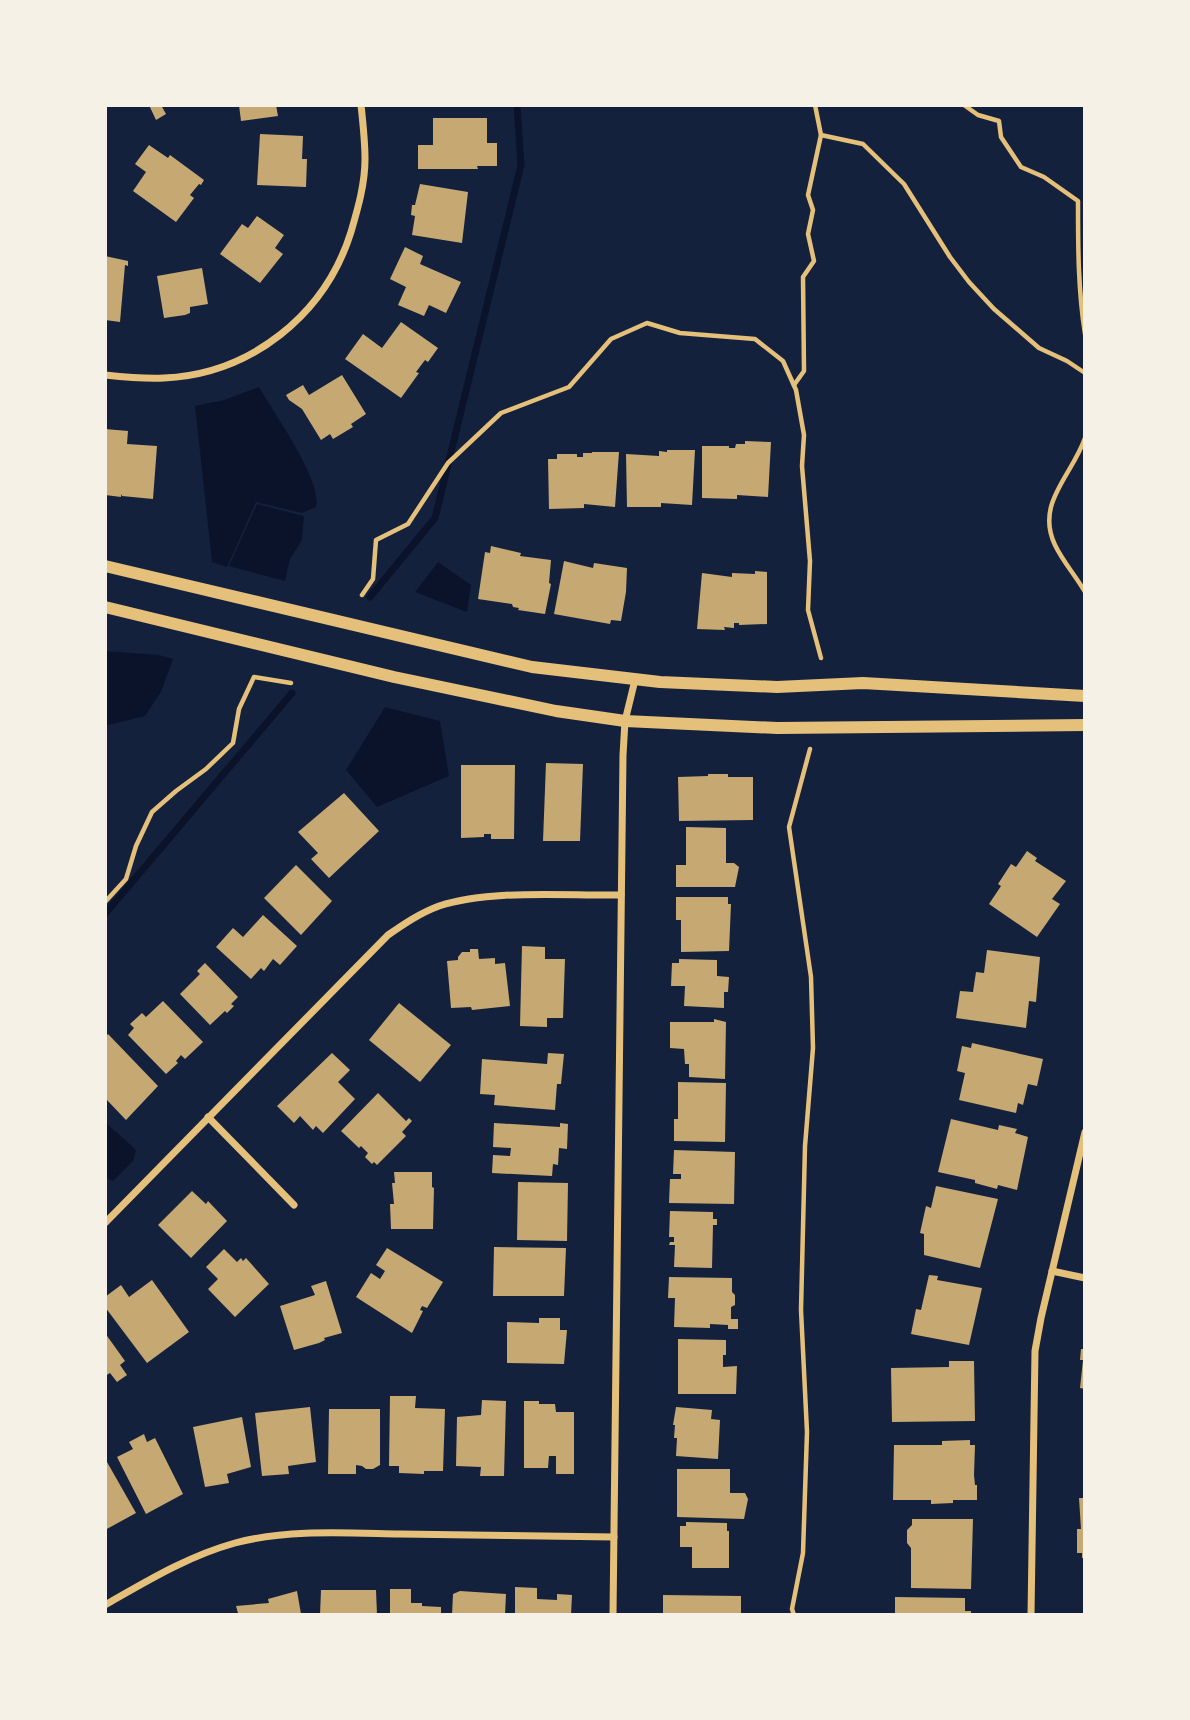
<svg xmlns="http://www.w3.org/2000/svg" width="1190" height="1720" font-family="'Nunito Sans',sans-serif">
<rect width="100%" height="100%" fill="#14213d"/>
<!-- water -->
<g fill="#0b132b">
<path d="M259,387C273,412 323,481 316,507L302,513L256,502L227,567L212,562L195,406L224,400Z"/>
<polygon points="257,504 304,516 302,540 290,559 285,581 229,566"/>
<polygon points="438,562 471,585 467,612 415,592"/>
<polygon points="105,651 159,655 173,659 161,692 145,716 105,726"/>
<polygon points="385,707 440,721 449,776 377,807 346,770"/>
<polygon points="105,1122 133,1147 136,1151 133,1161 113,1181 105,1177"/>
</g>
<g fill="none" stroke-linecap="round" stroke-linejoin="round">
<!-- stream -->
<g stroke="#0b132b" stroke-width="7">
<polyline points="370,597 435,518 521,165 517,105"/>
<polyline points="105,914 292,693"/>
</g>
</g>
<!-- building -->
<g fill="#c6a872">
<polygon points="149,105 161,105 166,114 156,120"/>
<polygon points="239,105 276,105 278,116 241,121"/>
<polygon points="433,118 487,118 487,143 497,143 497,166 477,166 478,169 418,169 418,145 433,145"/>
<polygon points="260,134 303,136 302,159 307,159 306,187 257,185"/>
<polygon points="149,145 168,158 170,155 204,180 201,185 199,184 190,195 194,198 176,222 133,191 146,172 135,164"/>
<polygon points="420,184 468,192 462,243 412,235 415,216 411,215 412,205 415,205"/>
<polygon points="257,216 284,235 275,248 283,254 260,283 220,254 242,224 248,228"/>
<polygon points="405,247 423,256 420,264 461,282 446,313 429,305 424,316 398,305 406,287 390,279"/>
<polygon points="105,256 128,261 128,266 125,265 120,322 105,320"/>
<polygon points="202,268 208,304 190,307 190,313 185,315 164,318 157,276"/>
<polygon points="401,322 438,348 428,362 425,360 416,372 419,373 401,398 345,359 363,334 382,348"/>
<polygon points="342,375 366,414 351,424 353,427 333,439 330,434 321,440 302,409 289,400 286,395 303,385 309,395"/>
<polygon points="105,429 128,431 127,444 157,446 153,499 122,496 121,494 121,497 105,495"/>
<polygon points="745,441 771,442 768,497 737,495 737,499 702,498 702,446 729,446 729,448 735,448 736,444 745,444"/>
<polygon points="667,450 695,450 692,505 661,503 661,507 627,507 626,454 659,456 659,451 667,452"/>
<polygon points="592,452 619,452 615,507 584,504 584,508 549,509 548,459 557,459 557,454 577,454 577,457 583,457 583,453 592,453"/>
<polygon points="491,546 521,553 520,556 551,560 549,583 551,584 545,614 518,610 519,608 513,607 512,604 478,599 485,552 490,553"/>
<polygon points="564,561 593,568 594,563 627,568 626,592 621,621 611,620 610,624 554,614"/>
<polygon points="755,571 767,572 767,624 739,625 739,623 734,623 734,628 724,627 725,630 697,629 702,573 732,577 732,573 755,574"/>
<polygon points="546,763 583,764 580,841 543,841"/>
<polygon points="461,765 515,765 514,839 491,839 491,834 484,834 484,837 461,838"/>
<polygon points="708,774 728,774 728,777 753,777 753,820 679,821 678,777 708,776"/>
<polygon points="344,793 379,831 329,878 311,859 318,853 298,832"/>
<polygon points="686,827 726,828 726,863 734,863 739,867 735,887 676,887 676,865 686,865"/>
<polygon points="1027,851 1037,858 1035,861 1066,881 1052,899 1060,904 1037,937 989,904 1001,886 998,884 1011,864 1016,867"/>
<polygon points="296,865 332,901 301,935 264,898"/>
<polygon points="676,897 728,897 728,904 731,904 729,951 681,952 681,920 676,920"/>
<polygon points="263,915 297,946 280,965 273,959 264,971 261,968 251,979 216,947 233,928 243,937"/>
<polygon points="522,946 545,947 545,959 565,959 563,1018 547,1018 547,1027 520,1026"/>
<polygon points="470,949 478,949 479,959 495,958 495,964 505,963 510,1006 472,1010 471,1007 451,1008 447,961 458,960 458,957 462,952 470,952"/>
<polygon points="987,950 1040,957 1036,1002 1029,1001 1026,1028 956,1018 960,991 973,992 976,972 984,973"/>
<polygon points="679,959 717,960 717,976 729,977 728,992 724,992 724,1008 684,1006 685,986 671,986 672,963 679,963"/>
<polygon points="205,963 238,997 231,1004 234,1006 227,1013 225,1011 210,1025 180,994 200,974 197,971"/>
<polygon points="163,1001 203,1042 185,1059 181,1055 176,1061 178,1063 166,1074 128,1035 134,1028 130,1024 142,1013 146,1017"/>
<polygon points="399,1003 451,1045 420,1082 369,1040"/>
<polygon points="714,1019 726,1022 725,1079 689,1077 689,1064 685,1064 684,1049 670,1048 670,1022 714,1022"/>
<polygon points="108,1034 158,1086 126,1120 105,1098 105,1038"/>
<polygon points="972,1043 1043,1059 1037,1086 1028,1084 1023,1105 1018,1103 1016,1113 959,1100 965,1073 957,1071 962,1046 971,1048"/>
<polygon points="332,1053 350,1070 338,1082 355,1099 323,1133 316,1126 313,1130 300,1116 294,1123 277,1106"/>
<polygon points="548,1053 564,1054 561,1084 557,1084 555,1110 494,1105 495,1095 480,1094 482,1059 547,1064"/>
<polygon points="678,1082 726,1083 725,1142 674,1141 674,1119 678,1119"/>
<polygon points="378,1093 406,1121 409,1118 412,1121 402,1132 406,1136 377,1165 374,1162 372,1164 365,1157 368,1153 361,1146 359,1148 341,1131"/>
<polygon points="951,1119 998,1130 999,1125 1017,1129 1015,1133 1028,1137 1017,1190 998,1185 997,1189 975,1183 975,1180 938,1172"/>
<polygon points="494,1123 560,1127 560,1123 568,1124 567,1149 559,1148 558,1165 553,1164 552,1176 492,1173 493,1155 510,1156 511,1148 493,1147"/>
<polygon points="674,1150 735,1152 734,1204 669,1203 670,1179 681,1179 681,1174 673,1174"/>
<polygon points="394,1172 432,1172 432,1187 434,1188 433,1229 391,1229 390,1204 394,1204 392,1183 395,1183"/>
<polygon points="518,1182 568,1183 567,1241 517,1240"/>
<polygon points="936,1186 998,1199 980,1268 924,1255 924,1234 920,1233 926,1206 931,1208"/>
<polygon points="192,1191 206,1204 208,1201 227,1221 191,1258 158,1225"/>
<polygon points="670,1211 713,1212 713,1219 717,1219 717,1225 713,1225 712,1268 674,1267 675,1245 669,1245 670,1242 674,1242 674,1237 669,1237"/>
<polygon points="494,1247 566,1248 564,1296 493,1296"/>
<polygon points="387,1248 443,1282 427,1308 422,1306 420,1310 423,1311 412,1333 356,1297 371,1273 380,1279 385,1271 376,1265"/>
<polygon points="224,1249 237,1262 241,1258 243,1261 246,1258 269,1284 235,1317 208,1289 218,1279 206,1267"/>
<polygon points="929,1275 938,1276 937,1280 982,1288 969,1345 911,1334 916,1309 921,1310"/>
<polygon points="669,1277 732,1278 732,1292 735,1295 735,1305 731,1307 731,1319 738,1319 738,1329 728,1329 728,1325 710,1324 710,1328 674,1327 675,1298 668,1298"/>
<polygon points="152,1280 189,1332 147,1363 105,1307 105,1297 121,1285 129,1297"/>
<polygon points="326,1281 342,1333 324,1338 325,1340 319,1343 294,1350 280,1306 315,1295 311,1286"/>
<polygon points="539,1318 560,1318 560,1330 567,1330 564,1364 507,1363 507,1322 539,1323"/>
<polygon points="105,1333 125,1361 120,1365 127,1375 117,1382 110,1373 105,1376"/>
<polygon points="678,1339 726,1340 726,1355 723,1355 723,1367 737,1366 736,1394 678,1394"/>
<polygon points="1081,1349 1085,1349 1085,1389 1080,1388 1083,1360 1080,1360"/>
<polygon points="949,1361 974,1361 975,1421 892,1422 891,1368 949,1367"/>
<polygon points="390,1396 416,1396 415,1408 445,1409 443,1471 424,1471 424,1474 399,1473 399,1466 389,1466"/>
<polygon points="482,1400 506,1401 504,1476 480,1476 481,1467 456,1466 457,1417 481,1415"/>
<polygon points="524,1401 539,1401 539,1404 555,1404 556,1412 574,1412 574,1474 556,1474 556,1456 549,1456 548,1468 524,1468"/>
<polygon points="310,1407 316,1462 288,1466 289,1474 262,1476 255,1413"/>
<polygon points="676,1407 712,1410 711,1419 720,1420 718,1459 676,1456 677,1438 674,1438 675,1425 673,1425"/>
<polygon points="329,1409 380,1409 380,1465 373,1469 366,1469 362,1466 356,1465 356,1474 328,1474"/>
<polygon points="242,1417 251,1467 227,1474 229,1483 205,1487 193,1427"/>
<polygon points="144,1434 147,1442 155,1438 183,1494 146,1514 117,1457 133,1449 129,1442"/>
<polygon points="970,1440 970,1445 975,1445 974,1475 975,1485 977,1485 977,1500 953,1500 953,1503 931,1504 931,1500 893,1500 894,1445 942,1445 942,1441"/>
<polygon points="107,1462 136,1513 105,1530 105,1463"/>
<polygon points="677,1469 730,1469 730,1493 745,1493 748,1499 744,1519 677,1517"/>
<polygon points="1079,1498 1085,1498 1085,1558 1082,1558 1082,1553 1077,1553 1077,1529 1081,1529"/>
<polygon points="912,1519 973,1519 971,1589 911,1588 911,1548 907,1543 907,1530 912,1525"/>
<polygon points="686,1522 727,1523 727,1531 729,1531 729,1568 692,1568 692,1547 680,1547 680,1526 686,1526"/>
<polygon points="515,1587 537,1588 537,1599 557,1600 557,1594 572,1595 571,1615 515,1615"/>
<polygon points="390,1589 411,1589 411,1603 422,1603 422,1606 441,1607 441,1615 390,1615"/>
<polygon points="321,1590 376,1590 377,1615 320,1615"/>
<polygon points="297,1591 301,1614 240,1615 238,1613 236,1606 269,1603 268,1599"/>
<polygon points="460,1591 506,1594 505,1615 452,1615 453,1594"/>
<polygon points="663,1595 741,1596 741,1615 663,1615"/>
<polygon points="895,1597 965,1598 965,1611 971,1611 971,1615 895,1615"/>
</g>
<g fill="none" stroke-linecap="round" stroke-linejoin="round">
<!-- path -->
<g stroke="#e5c07b" stroke-width="4.5">
<path d="M964,105L978,115L999,121L1001,137L1021,167L1044,177L1078,201C1078,246 1078,290 1085,334"/>
<polyline points="821,135 863,144 904,184 950,257 969,282 994,309 1039,348 1067,361 1085,373"/>
<polyline points="794,385 804,371 803,277 814,261 808,234 813,210 808,195 821,135 815,105"/>
<path d="M1085,438C1072,476 1035,503 1055,545C1063,562 1076,576 1085,592"/>
<polyline points="362,595 373,579 376,540 408,524 448,463 501,413 569,387 611,339 647,323 680,333 755,339 783,361 796,390 804,435 802,466 810,561 808,610 821,658"/>
<polyline points="105,902 126,879 136,846 152,812 176,791 206,769 233,743 239,709 254,677 291,683"/>
<polyline points="794,1615 792,1609 803,1553 807,1432 801,1310 805,1146 813,1048 811,977 789,827 810,749"/>
</g>
<!-- minor -->
<g stroke="#e5c07b" stroke-width="7">
<path d="M105,375C124,377 144,379 164,378C251,374 325,315 351,232C358,208 365,184 365,159C365,141 363,123 361,105"/>
<polyline points="208,1117 294,1205"/>
<path d="M105,1223L388,935C404,924 420,913 439,906C492,889 565,896 621,895"/>
<polyline points="1052,1271 1085,1278"/>
<path d="M105,1605C147,1581 188,1556 235,1543C288,1529 346,1533 400,1534C471,1535 543,1536 614,1537"/>
<polyline points="613,1615 623,755 625,721 635,680"/>
<polyline points="1031,1615 1035,1351 1041,1318 1085,1132"/>
</g>
<!-- tertiary -->
<g stroke="#e5c07b" stroke-width="12">
<polyline points="105,566 532,667 660,682 777,687 863,683 1085,696"/>
<polyline points="105,607 394,677 556,711 625,721 777,728 1085,725"/>
</g>
</g>
<!-- border -->
<rect width="1190" height="1720" fill="none" stroke="#f6f1e7" stroke-width="214"/>
</svg>
